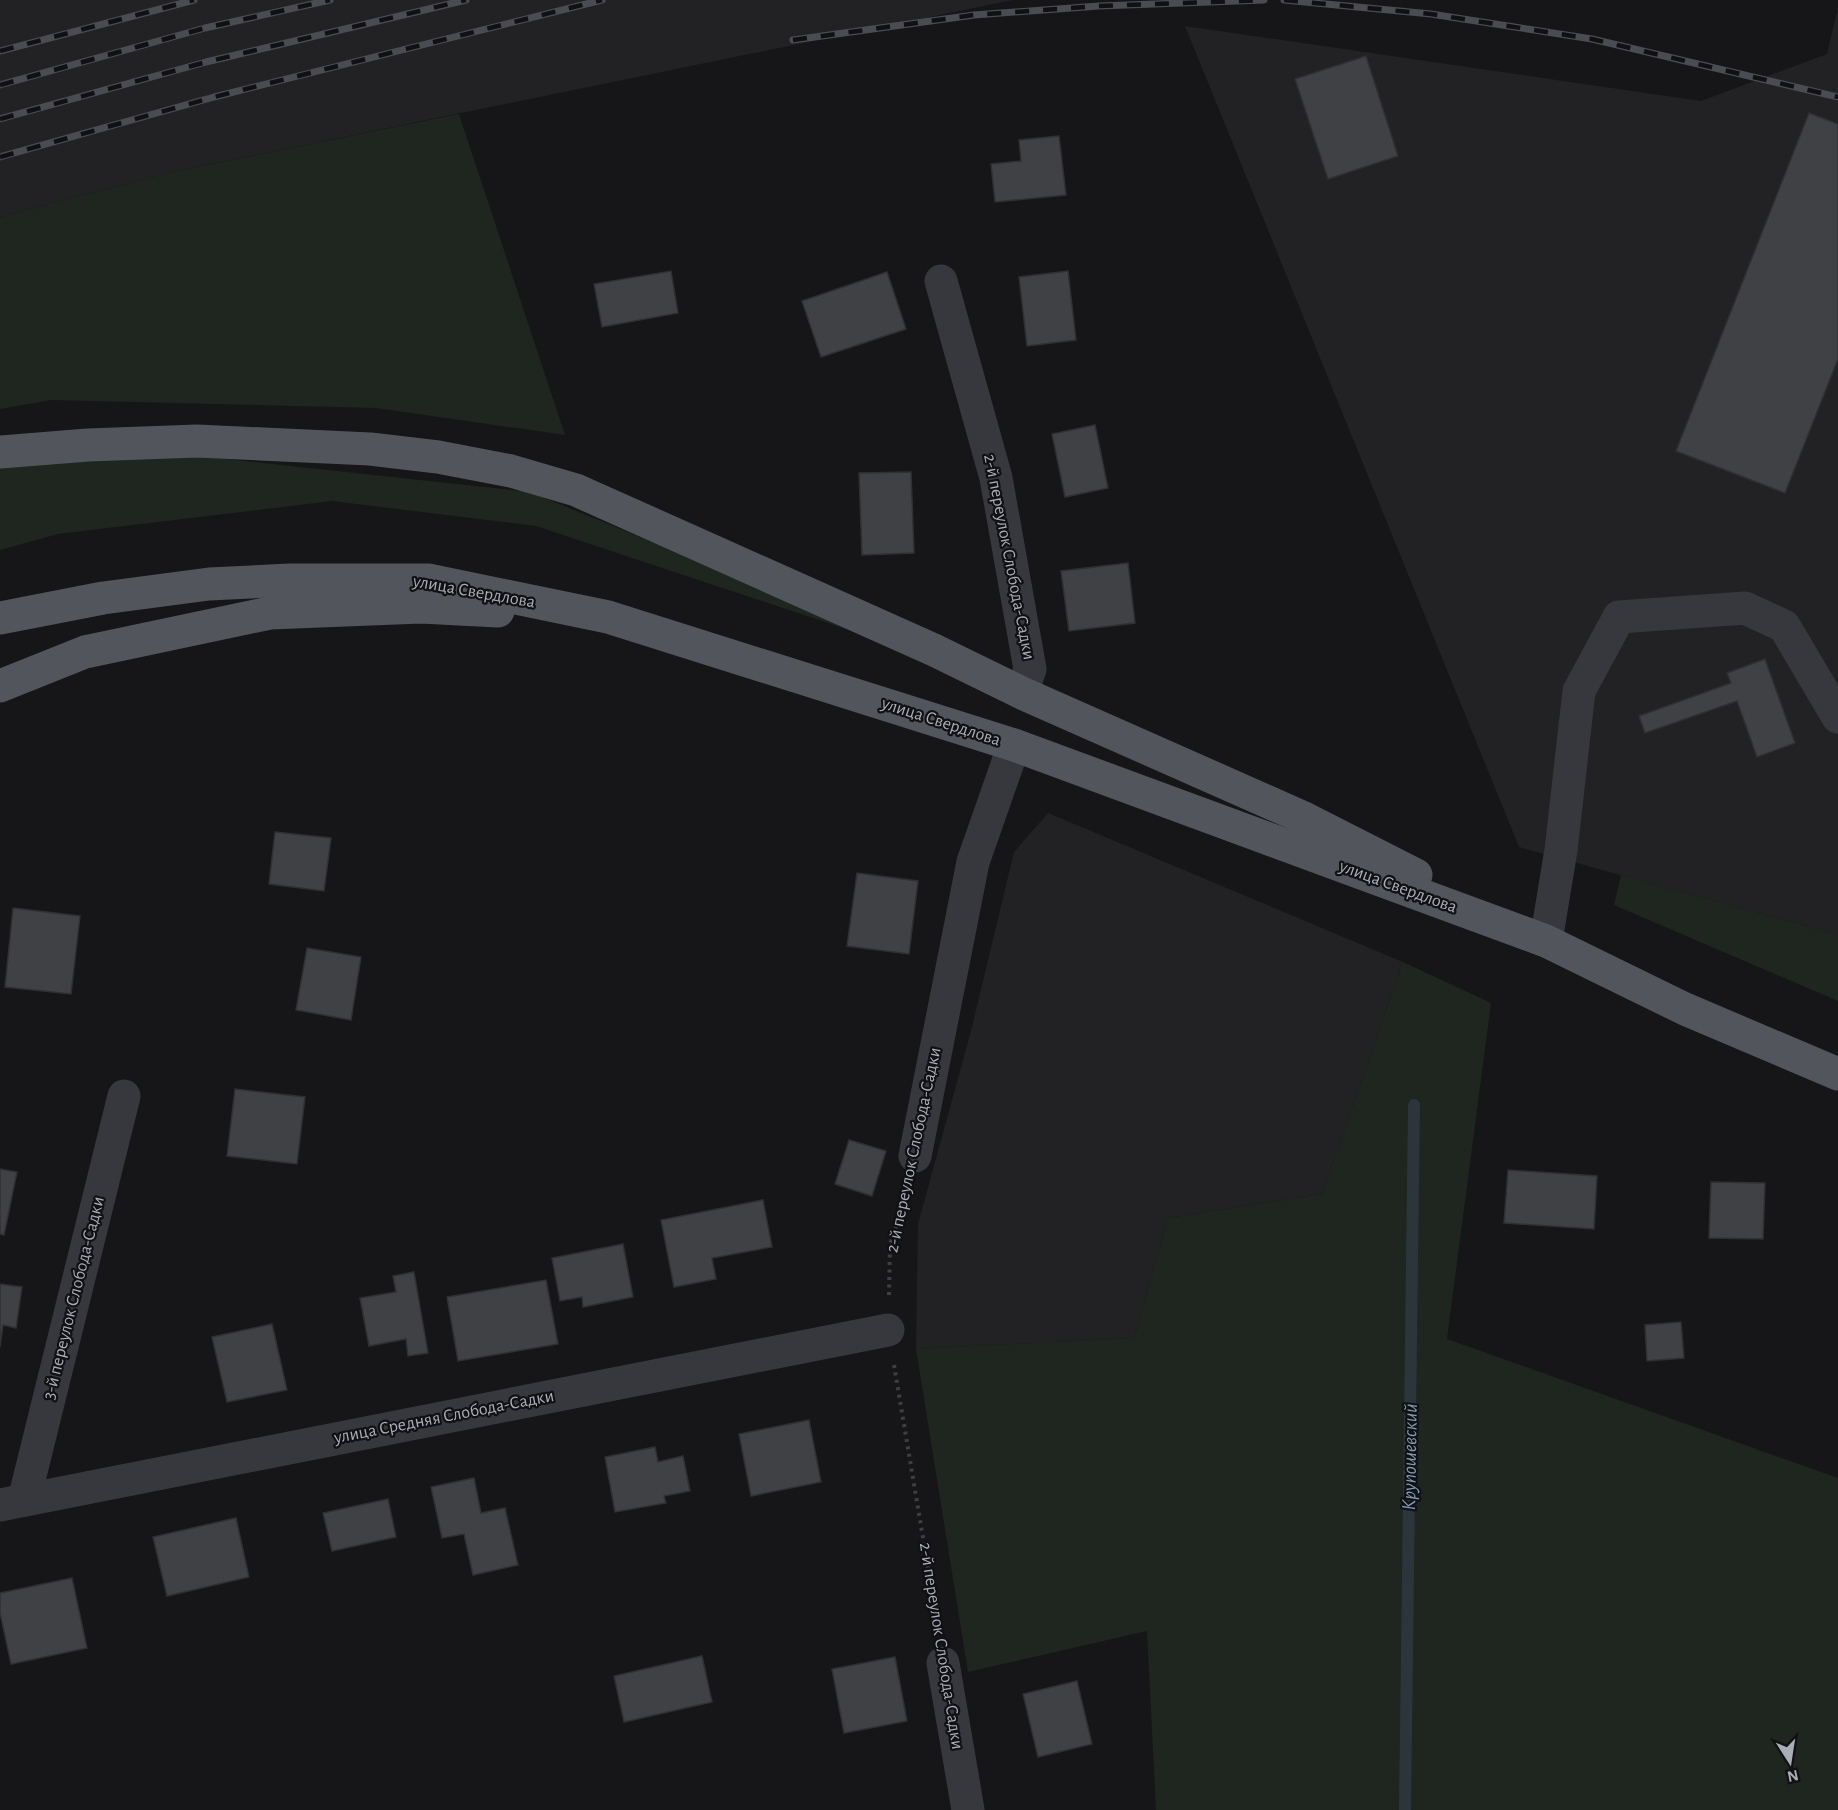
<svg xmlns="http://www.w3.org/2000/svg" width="1838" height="1810" font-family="'Alegreya Sans',sans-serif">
<rect width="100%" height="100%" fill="#161618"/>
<!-- built -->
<g fill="#222225">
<polygon points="0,0 1013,0 173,172 0,217"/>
<polygon points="1838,7 1838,935 1519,847 1185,26 1701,101 1827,54"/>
<polygon points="1048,813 1403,962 1322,1194 1168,1218 1134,1338 916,1349 918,1224 971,1031 1014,852"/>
</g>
<!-- green -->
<g fill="#1e261f">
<polygon points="459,114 565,435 376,408 51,400 0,409 0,217 173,172"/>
<polygon points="199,456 530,492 943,661 536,526 332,501 58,534 0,550 0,464"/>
<polygon points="1621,875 1838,935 1838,1001 1614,905"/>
<polygon points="1403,962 1491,1003 1447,1339 1838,1478 1838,1810 1156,1810 1147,1631 968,1672 916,1349 1134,1338 1168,1218 1322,1194"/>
</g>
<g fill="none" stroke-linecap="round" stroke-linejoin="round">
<!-- stream -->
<polyline stroke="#2c353c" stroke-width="12" points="1405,1810 1414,1105"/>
</g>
<!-- building -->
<g fill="#404145" stroke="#303034" stroke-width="1.5">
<polygon points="1366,56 1398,156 1328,179 1295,79"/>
<polygon points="1809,113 1838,124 1838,359 1785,493 1676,451"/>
<polygon points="1059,136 1066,195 995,202 991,164 1021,161 1019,140"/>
<polygon points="671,271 678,313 602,327 594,284"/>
<polygon points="1068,271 1076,340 1027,346 1019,277"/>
<polygon points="887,272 906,329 821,357 802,301"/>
<polygon points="1095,425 1108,488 1065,497 1052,434"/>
<polygon points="911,472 914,553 862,555 859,473"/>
<polygon points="1128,563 1135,623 1069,631 1061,571"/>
<polygon points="1765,659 1795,743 1757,757 1737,701 1645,733 1639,716 1731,683 1727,673"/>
<polygon points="275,832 331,838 324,891 269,884"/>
<polygon points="857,873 918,881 909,954 847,946"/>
<polygon points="13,908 80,916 71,994 5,987"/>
<polygon points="307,948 361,957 351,1020 296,1010"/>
<polygon points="235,1089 305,1097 297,1164 227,1156"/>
<polygon points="849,1140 886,1151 872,1196 835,1184"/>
<polygon points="0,1169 17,1172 4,1235 0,1234"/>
<polygon points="1508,1170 1597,1176 1594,1229 1504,1223"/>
<polygon points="1711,1182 1765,1183 1763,1239 1709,1238"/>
<polygon points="763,1200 772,1247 712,1258 716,1279 674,1287 661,1220"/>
<polygon points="623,1244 633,1297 583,1307 582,1297 560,1301 552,1258"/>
<polygon points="414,1272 428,1353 408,1356 406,1339 369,1346 360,1298 396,1292 393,1276"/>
<polygon points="546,1280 558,1344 458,1361 447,1297"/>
<polygon points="0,1284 22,1287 16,1328 3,1325 0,1347"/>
<polygon points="1681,1322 1684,1358 1647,1361 1645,1325"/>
<polygon points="272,1324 287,1390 227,1402 212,1337"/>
<polygon points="809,1420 821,1482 751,1496 739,1434"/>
<polygon points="655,1447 658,1462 683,1456 690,1491 664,1496 666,1503 615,1512 605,1457"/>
<polygon points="474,1478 481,1513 505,1508 518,1565 473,1575 464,1534 442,1538 431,1487"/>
<polygon points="388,1499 396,1537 332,1551 323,1513"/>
<polygon points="236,1518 249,1577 167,1596 153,1537"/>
<polygon points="72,1578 87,1648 11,1664 0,1613 0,1593"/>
<polygon points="702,1656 712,1702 624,1722 614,1676"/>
<polygon points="895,1657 907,1721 844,1733 832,1669"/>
<polygon points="1077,1681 1092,1744 1038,1757 1023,1694"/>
</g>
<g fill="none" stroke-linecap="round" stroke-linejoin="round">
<!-- path -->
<g stroke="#3d3f44" stroke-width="4" stroke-dasharray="3 4.5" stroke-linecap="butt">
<polyline points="889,1295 890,1244 908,1192"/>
<polyline points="894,1365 938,1627"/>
</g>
<!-- minor -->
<g stroke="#37383d" stroke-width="33">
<polyline points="941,281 996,478 1030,669 1022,693"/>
<polyline points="1546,941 1561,850 1579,691 1619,617 1745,608 1784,626 1838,717"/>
<polyline points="915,1156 973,862 1014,745"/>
<polyline points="24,1500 124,1096"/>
<polyline points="0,1505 888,1330"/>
<polyline points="943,1663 968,1810"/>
</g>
<!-- major -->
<g stroke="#53555c" stroke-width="33">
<polyline points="0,452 88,445 197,441 370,449 438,457 511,471 576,490 934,650 1022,693 1302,817 1416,875"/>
<polyline points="0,618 103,598 209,584 290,580 428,580 608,617 1014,745 1546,941 1685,1009 1838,1074"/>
<polyline points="0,686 85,652 270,613 421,607 498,611"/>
</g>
<defs>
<g id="rail">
<polyline points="1284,0 1431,14 1592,39 1838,97"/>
<polyline points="793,40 974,15 1099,6 1264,0"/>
<polyline points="0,51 194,0"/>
<polyline points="0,85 205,28 330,0"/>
<polyline points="0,119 206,62 466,0"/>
<polyline points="0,157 214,97 602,0"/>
</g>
</defs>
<!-- rail casing -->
<use href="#rail" stroke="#4a4c52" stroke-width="7"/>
<!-- rail -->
<use href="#rail" stroke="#111113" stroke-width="4.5" stroke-dasharray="14" stroke-linecap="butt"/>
</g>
<g text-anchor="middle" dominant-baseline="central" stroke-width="4.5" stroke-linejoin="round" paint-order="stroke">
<!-- street labels -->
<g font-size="18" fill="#a8adb8" stroke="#111113">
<text transform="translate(1009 557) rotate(79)">2-й переулок Слобода-Садки</text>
<text transform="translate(474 592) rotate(10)">улица Свердлова</text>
<text transform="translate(941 722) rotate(18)">улица Свердлова</text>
<text transform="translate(1398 887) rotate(20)">улица Свердлова</text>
<text transform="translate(914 1150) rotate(-78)">2-й переулок Слобода-Садки</text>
<text transform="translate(74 1298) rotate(-76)">3-й переулок Слобода-Садки</text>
<text transform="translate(444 1417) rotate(-11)">улица Средняя Слобода-Садки</text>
<text transform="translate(941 1646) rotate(81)">2-й переулок Слобода-Садки</text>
</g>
<!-- water labels -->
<g font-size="20" font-style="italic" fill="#7f9bb3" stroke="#111113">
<text transform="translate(1410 1457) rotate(-89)">Крупошевский</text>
</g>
</g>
<!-- north arrow -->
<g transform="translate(1790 1762) rotate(168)" stroke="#111113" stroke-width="4.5" paint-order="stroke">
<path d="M0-4.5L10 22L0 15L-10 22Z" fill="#a8adb8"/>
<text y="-9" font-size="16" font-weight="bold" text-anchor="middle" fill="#a8adb8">N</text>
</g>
</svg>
